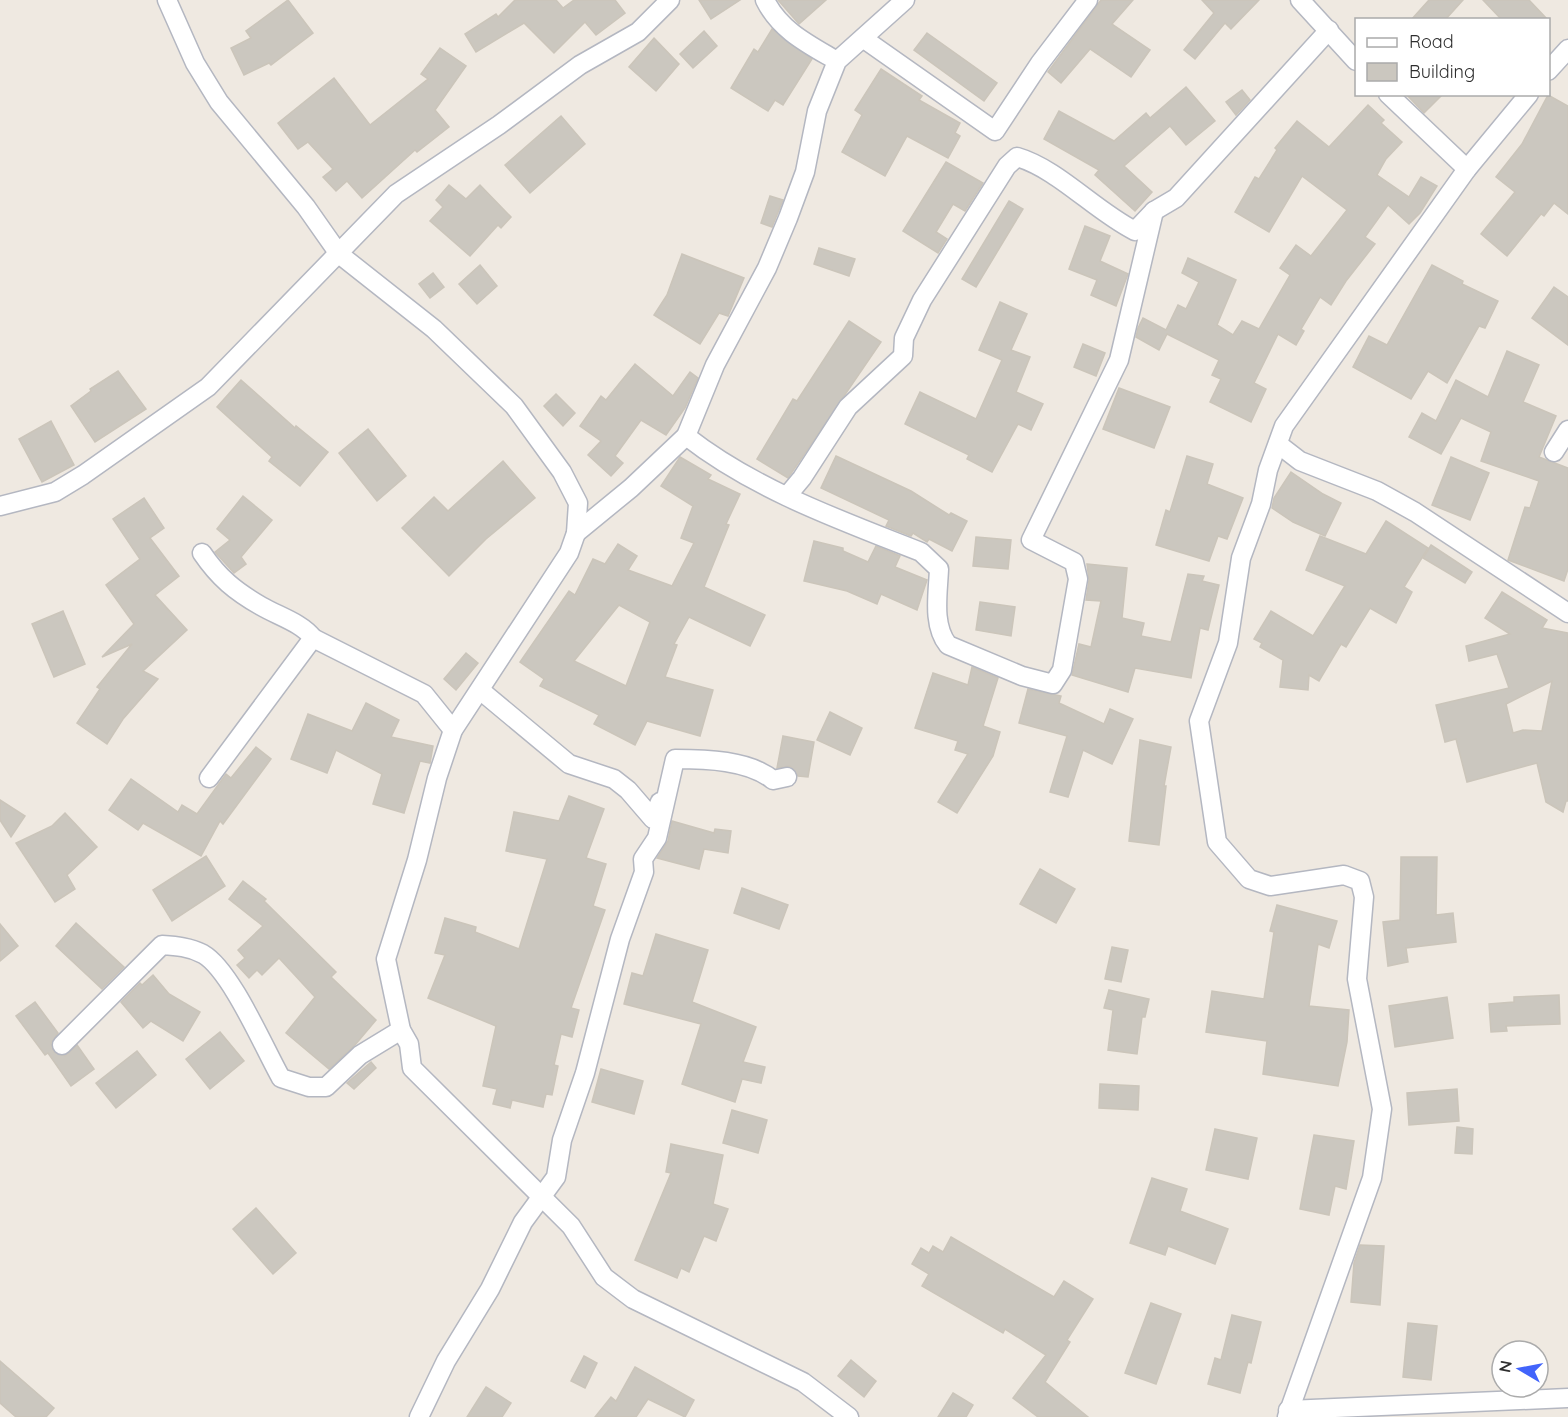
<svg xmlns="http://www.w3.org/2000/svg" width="1568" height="1417" font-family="Quicksand,sans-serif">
<rect width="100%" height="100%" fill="#efe9e1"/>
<!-- building -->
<g fill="#cbc7bf" stroke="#cbc5ba" stroke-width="1.5" fill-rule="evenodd">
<polygon points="288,0 313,33 271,65 269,63 244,75 231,48 251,38 246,31"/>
<polygon points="515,0 556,0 563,8 574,0 615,0 625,13 596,35 585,22 554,53 524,23 476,52 465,34 496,14 498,17"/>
<polygon points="699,0 740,0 711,19"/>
<polygon points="778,0 826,0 799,24"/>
<polygon points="1101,0 1133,0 1112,24 1150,50 1131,77 1090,49 1061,83 1048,72"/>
<polygon points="1202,0 1259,0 1231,29 1225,23 1195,59 1184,50 1214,13"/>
<polygon points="1429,0 1463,0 1445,20 1411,20"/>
<polygon points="1483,0 1529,0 1548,20 1502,20"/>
<polygon points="772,29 812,59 783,105 775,100 768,111 731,88 754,49 758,52"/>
<polygon points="704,31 717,46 693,68 680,54"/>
<polygon points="927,33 997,83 984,101 914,50"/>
<polygon points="654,38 679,64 656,91 629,67"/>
<polygon points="440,48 466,66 435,110 449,127 417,152 415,150 362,198 347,181 336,191 323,177 333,169 308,142 298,149 278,123 334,78 370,125 428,79 421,74"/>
<polygon points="881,69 922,96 919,100 960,123 955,133 960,136 948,158 907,136 885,176 842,152 862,115 855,110"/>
<polygon points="1186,87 1215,121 1186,145 1170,126 1124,166 1152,192 1135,211 1095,175 1099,170 1044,139 1059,111 1114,141 1146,113 1150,118"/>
<polygon points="1242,90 1250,100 1236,115 1226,102"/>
<polygon points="1406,94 1443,94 1424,113"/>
<polygon points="1548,95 1568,106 1568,214 1554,203 1544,216 1541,214 1507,256 1481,234 1515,192 1496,177 1522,144"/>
<polygon points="1368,105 1384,120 1381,123 1402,142 1386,159 1377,175 1409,197 1421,177 1437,186 1420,213 1409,224 1388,205 1365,237 1375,244 1346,281 1331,305 1320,297 1301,329 1304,331 1296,345 1278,334 1254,383 1266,389 1251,422 1210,402 1221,379 1212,375 1219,360 1167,334 1159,350 1136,337 1138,328 1143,318 1166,330 1178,305 1186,309 1199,282 1182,273 1188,258 1236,280 1217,325 1233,335 1242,321 1259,329 1290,275 1280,268 1296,245 1311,256 1347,210 1302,176 1269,232 1235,212 1255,177 1259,179 1277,150 1275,148 1297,121 1329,147"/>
<polygon points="561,116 585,144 530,193 505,165"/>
<polygon points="946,162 983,183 965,211 953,204 936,232 947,239 938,253 903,231"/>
<polygon points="449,185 466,199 480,185 511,217 501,228 498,225 470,256 430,221 443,207 436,200"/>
<polygon points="770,196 783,200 772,227 761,223"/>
<polygon points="1009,201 1023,209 976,287 962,279"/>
<polygon points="1085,226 1110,236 1100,261 1128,274 1116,306 1091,295 1097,280 1069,269"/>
<polygon points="819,248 855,259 849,276 814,264"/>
<polygon points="682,254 744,278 728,316 719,313 700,344 654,315 667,295"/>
<polygon points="480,265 497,286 477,304 459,284"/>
<polygon points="1432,265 1463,281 1462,284 1498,301 1485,328 1479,326 1447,383 1428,371 1411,399 1353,367 1369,336 1387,345"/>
<polygon points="433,273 444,287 430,298 419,284"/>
<polygon points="1554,287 1568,297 1568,345 1532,318"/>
<polygon points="1000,302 1027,314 1011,350 1030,357 1016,392 1043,404 1031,430 1018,424 992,472 967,459 969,455 905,424 920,392 976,419 1002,360 979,350"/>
<polygon points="849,321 881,342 788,478 757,459 793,399 797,401"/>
<polygon points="1083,344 1105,353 1096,376 1074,367"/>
<polygon points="1507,351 1539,365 1523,402 1556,416 1539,457 1568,468 1568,569 1564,581 1508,560 1525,507 1530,508 1539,481 1481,461 1491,432 1461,418 1441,454 1409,437 1422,413 1436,421 1456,380 1488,397"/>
<polygon points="635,364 673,396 690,372 698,378 685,408 666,435 641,420 615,456 623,463 611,476 588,455 601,441 580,426 601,396 606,400"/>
<polygon points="118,371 146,409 95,442 71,406 91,391 90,389"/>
<polygon points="241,380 295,428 296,426 328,452 300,486 269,461 272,457 217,407"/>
<polygon points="1119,388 1170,407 1154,448 1103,429"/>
<polygon points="556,394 575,413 563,426 544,406"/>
<polygon points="51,421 74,465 42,482 19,439"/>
<polygon points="368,429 406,476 377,501 339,453"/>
<polygon points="836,456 911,491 949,515 951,513 967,521 952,551 929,539 927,542 913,533 911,536 886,526 889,520 821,488"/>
<polygon points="1187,456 1213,464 1207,484 1243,498 1227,539 1218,536 1209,561 1156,545 1166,510 1170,512"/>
<path d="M680,457L711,475L708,479L740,494L726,524L729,525L704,587L765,615L750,646L689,617L674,644L677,645L665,677L713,690L700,736L647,721L635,745L594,724L599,715L540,686L544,679L520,662L569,591L575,595L593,559L605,564L618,544L637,556L628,570L672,586L694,543L681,538L693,506L661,486ZM619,605L650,622L626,686L574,661Z"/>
<polygon points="1451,457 1489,473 1470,520 1432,505"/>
<polygon points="503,461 535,498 486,539 449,576 402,528 434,497 448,511"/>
<polygon points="1291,472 1323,494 1341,503 1325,536 1293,522 1272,508 1274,498"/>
<polygon points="243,496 272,520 241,557 246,564 234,573 215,552 230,540 217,529"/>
<polygon points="144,498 164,528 150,538 179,576 155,595 187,630 143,671 158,679 123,719 107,744 77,723 100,689 97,687 132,644 102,657 134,624 106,585 140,559 113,519"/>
<polygon points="1386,521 1428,548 1404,587 1412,592 1396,623 1370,608 1346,647 1341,644 1319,681 1309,675 1308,690 1280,687 1283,660 1260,647 1262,643 1254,639 1271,611 1313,636 1345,586 1306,570 1320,536 1366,554"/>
<polygon points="976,537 1011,540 1008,569 973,566"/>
<polygon points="814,541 843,548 843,551 868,562 876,546 900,556 895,567 927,580 917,610 881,594 877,604 847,591 804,581"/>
<polygon points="1431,545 1472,572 1465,583 1423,558"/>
<polygon points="1087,564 1127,568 1122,618 1144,623 1141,636 1171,642 1188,574 1204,576 1202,581 1219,585 1208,630 1200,628 1191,678 1135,668 1128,692 1072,675 1079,644 1091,647 1101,601 1086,600 1089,580"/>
<path d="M1502,592L1547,620L1542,628L1568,633V801H1566L1563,812L1546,802L1537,763L1467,782L1456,739L1445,742L1436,705L1509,688L1497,654L1469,661L1466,646L1510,634L1485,618ZM1552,681L1542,731L1523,730L1513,733L1506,704Z"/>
<polygon points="980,602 1015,607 1011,636 976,630"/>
<polygon points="63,611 85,664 54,677 32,624"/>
<polygon points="466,653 478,663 456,690 444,679"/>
<polygon points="972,667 998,678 983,726 1000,732 993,756 957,813 938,802 968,754 955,750 958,741 915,728 933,673 968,685"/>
<polygon points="1028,689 1061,696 1059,703 1104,724 1110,709 1133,719 1112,764 1083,750 1068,797 1050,792 1067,736 1019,723"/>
<polygon points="366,703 399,720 391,737 433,746 430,763 420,761 404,813 373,804 382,774 336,750 327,773 291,759 308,714 352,731"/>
<polygon points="830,712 862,728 850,755 817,740"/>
<polygon points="783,736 814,742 808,777 798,776 790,766 777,768"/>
<polygon points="1140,740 1171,747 1164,786 1166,786 1159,845 1129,841"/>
<polygon points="256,747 271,759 223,824 220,821 201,856 143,823 138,830 109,810 131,779 178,812 182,805 197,814 226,774 231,778"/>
<polygon points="569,796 604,809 586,858 606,864 593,906 605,910 571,1008 579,1010 572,1037 561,1034 554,1065 558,1066 552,1095 546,1094 543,1107 512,1100 510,1108 493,1104 497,1089 483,1086 496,1026 428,998 445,955 435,953 445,918 476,927 475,932 519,949 547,859 506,851 514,812 559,821"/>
<polygon points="0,800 25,816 11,837 0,820"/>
<polygon points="65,813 97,847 67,875 75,889 55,902 16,843 52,826"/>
<polygon points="672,821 714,833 715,829 731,831 728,853 704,849 699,869 657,858 668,841"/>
<polygon points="206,856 225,886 172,921 153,890"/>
<polygon points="1401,857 1437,857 1436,915 1453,913 1456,942 1406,948 1408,962 1388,966 1383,922 1400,920"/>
<polygon points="1040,869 1075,889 1056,923 1020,904"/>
<polygon points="243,881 266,899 264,901 336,972 331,977 376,1020 355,1045 329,1069 286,1033 315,997 279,958 262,975 257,970 249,978 237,965 245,958 238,950 263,926 229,899"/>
<polygon points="742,888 788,905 779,929 734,913"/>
<polygon points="1277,905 1337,921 1329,948 1318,944 1309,1006 1349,1010 1347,1042 1338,1086 1263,1074 1267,1041 1206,1032 1212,991 1264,999 1274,932 1270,931"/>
<polygon points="76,923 124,967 102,989 56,946"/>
<polygon points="0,924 18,946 0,961"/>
<polygon points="656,934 708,950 692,1002 756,1027 743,1062 765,1067 761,1083 742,1079 735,1102 682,1084 701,1024 624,1004 632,973 643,976"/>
<polygon points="1112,947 1128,950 1121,982 1105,979"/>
<polygon points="153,975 169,994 200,1012 183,1041 151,1021 143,1028 121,1002 140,983 142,985"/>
<polygon points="1109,990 1149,999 1145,1017 1142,1017 1137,1054 1108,1050 1113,1010 1104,1008"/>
<polygon points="1559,995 1560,1024 1506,1026 1507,1031 1491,1032 1489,1004 1514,1002 1514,997"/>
<polygon points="1447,997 1453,1038 1395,1047 1389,1006"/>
<polygon points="35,1002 58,1033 51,1043 54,1052 65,1056 77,1045 94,1069 71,1086 48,1053 45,1055 16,1016"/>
<polygon points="220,1032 244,1061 210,1089 186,1059"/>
<polygon points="137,1051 156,1075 116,1108 96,1083"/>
<polygon points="371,1062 376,1068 354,1089 347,1083"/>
<polygon points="601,1069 643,1081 634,1114 592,1102"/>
<polygon points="1100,1084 1139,1086 1138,1110 1099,1108"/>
<polygon points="1457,1089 1459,1121 1409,1125 1407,1093"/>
<polygon points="732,1110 767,1120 758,1153 723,1143"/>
<polygon points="1457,1127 1473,1129 1472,1154 1455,1153"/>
<polygon points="1215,1129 1257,1138 1248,1179 1206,1170"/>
<polygon points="1314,1135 1354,1141 1346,1189 1335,1186 1329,1215 1300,1209"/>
<polygon points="671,1144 723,1155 713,1204 728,1209 716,1241 704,1236 689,1272 681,1268 677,1278 635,1260 671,1173 666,1172"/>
<polygon points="1152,1178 1187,1189 1180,1211 1228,1229 1215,1264 1168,1246 1165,1255 1130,1243"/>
<polygon points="256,1208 296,1253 273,1274 233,1229"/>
<polygon points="951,1237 1054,1297 1064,1281 1093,1299 1067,1340 1070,1342 1045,1382 1088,1417 1038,1417 1013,1398 1046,1355 1005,1329 1003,1333 922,1286 929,1274 912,1264 921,1248 929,1253 933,1246 943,1252"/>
<polygon points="1360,1245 1384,1246 1380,1305 1351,1302 1354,1263"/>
<polygon points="1151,1303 1181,1314 1156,1384 1125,1373"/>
<polygon points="1232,1315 1261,1322 1251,1363 1248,1362 1240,1393 1208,1384 1215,1358 1221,1360"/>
<polygon points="1408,1323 1437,1326 1431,1380 1403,1377"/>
<polygon points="584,1356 597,1363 585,1388 571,1381"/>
<polygon points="851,1360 876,1381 864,1397 838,1376"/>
<polygon points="0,1361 54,1408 46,1417 16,1417 0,1403"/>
<polygon points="635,1367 694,1400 685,1417 648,1399 636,1417 595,1417 611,1397 616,1401"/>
<polygon points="486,1387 511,1403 502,1417 467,1417"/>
<polygon points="953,1393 973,1405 966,1417 938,1417"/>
</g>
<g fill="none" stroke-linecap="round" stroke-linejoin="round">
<defs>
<g id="minor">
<polyline points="167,0 195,63 219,102 306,207 339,254 434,329 514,406 562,472 578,503 576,533 569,553 453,730 437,778 417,860 386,959 401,1030 409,1044 412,1068 571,1226 604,1277 633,1299 803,1382 849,1417"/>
<path d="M765,0C780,31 810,45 837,61"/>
<polyline points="1300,0 1356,61"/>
<polyline points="864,39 995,131 1040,63 1088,0"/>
<polyline points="1548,71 1568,49"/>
<polyline points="1388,94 1467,169"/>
<path d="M686,436C755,490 840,520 921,552L939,569C938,594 932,625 948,645L1022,676L1053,684L1062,670L1078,579L1074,562L1031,540L1119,360L1154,211"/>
<polyline points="1278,444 1300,461 1377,491 1415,512 1568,613"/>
<polyline points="1554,452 1568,430"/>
<path d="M787,496L802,478L848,407L903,356L904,338L922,300L1007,166L1017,157C1058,169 1095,211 1135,231L1154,211L1176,198L1329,30"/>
<polyline points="0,506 55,492 83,475 208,387 396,194 499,125 580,65 638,32 670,0"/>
<polyline points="576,533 631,488 686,436 715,365 767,268 788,218 805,172 817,111 837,61 905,0"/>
<path d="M202,553C219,578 235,591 261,606C278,616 302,623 313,638"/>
<polyline points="480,690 569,764 614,779 628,790 653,819 660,802"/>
<polyline points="209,778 313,638 424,694 453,730"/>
<path d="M62,1045L162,945C176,946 190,947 203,954C231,970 264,1048 281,1078L309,1087H326L360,1055L401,1030"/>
<polyline points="1288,1410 1568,1398"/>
<path d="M419,1417L446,1361L490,1289L523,1222L556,1177L562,1140L585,1073L620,939L644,872L643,859L657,838L675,759C705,759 749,760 773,780L787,777"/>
<polyline points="1287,1417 1372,1178 1382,1109 1357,979 1364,897 1360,881 1344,875 1270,886 1249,879 1217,842 1199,721 1228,643 1241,558 1261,504 1268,470 1284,426 1467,169 1529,94"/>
</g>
</defs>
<!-- minor casing -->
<use href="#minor" stroke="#b4b7c1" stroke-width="21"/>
<!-- minor -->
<use href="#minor" stroke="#fff" stroke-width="18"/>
</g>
<!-- legend -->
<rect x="1355" y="18" width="195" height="78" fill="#ffffff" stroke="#ababab" stroke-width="1.5"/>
<rect x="1367" y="38" width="30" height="9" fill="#ffffff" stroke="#ababab" stroke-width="1.5"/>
<text x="1409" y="48" font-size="18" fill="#2e2e2e">Road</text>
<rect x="1367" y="63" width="30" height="18" fill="#cbc7bf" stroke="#ababab" stroke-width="1.5"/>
<text x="1409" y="78" font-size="18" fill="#2e2e2e">Building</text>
<!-- north arrow -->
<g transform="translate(1520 1369) rotate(280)"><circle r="28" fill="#ffffff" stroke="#ababab" stroke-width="1.5"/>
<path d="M0-4.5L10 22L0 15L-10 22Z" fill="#4264fb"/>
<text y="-9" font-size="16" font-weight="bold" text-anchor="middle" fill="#2e2e2e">N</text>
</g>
</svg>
